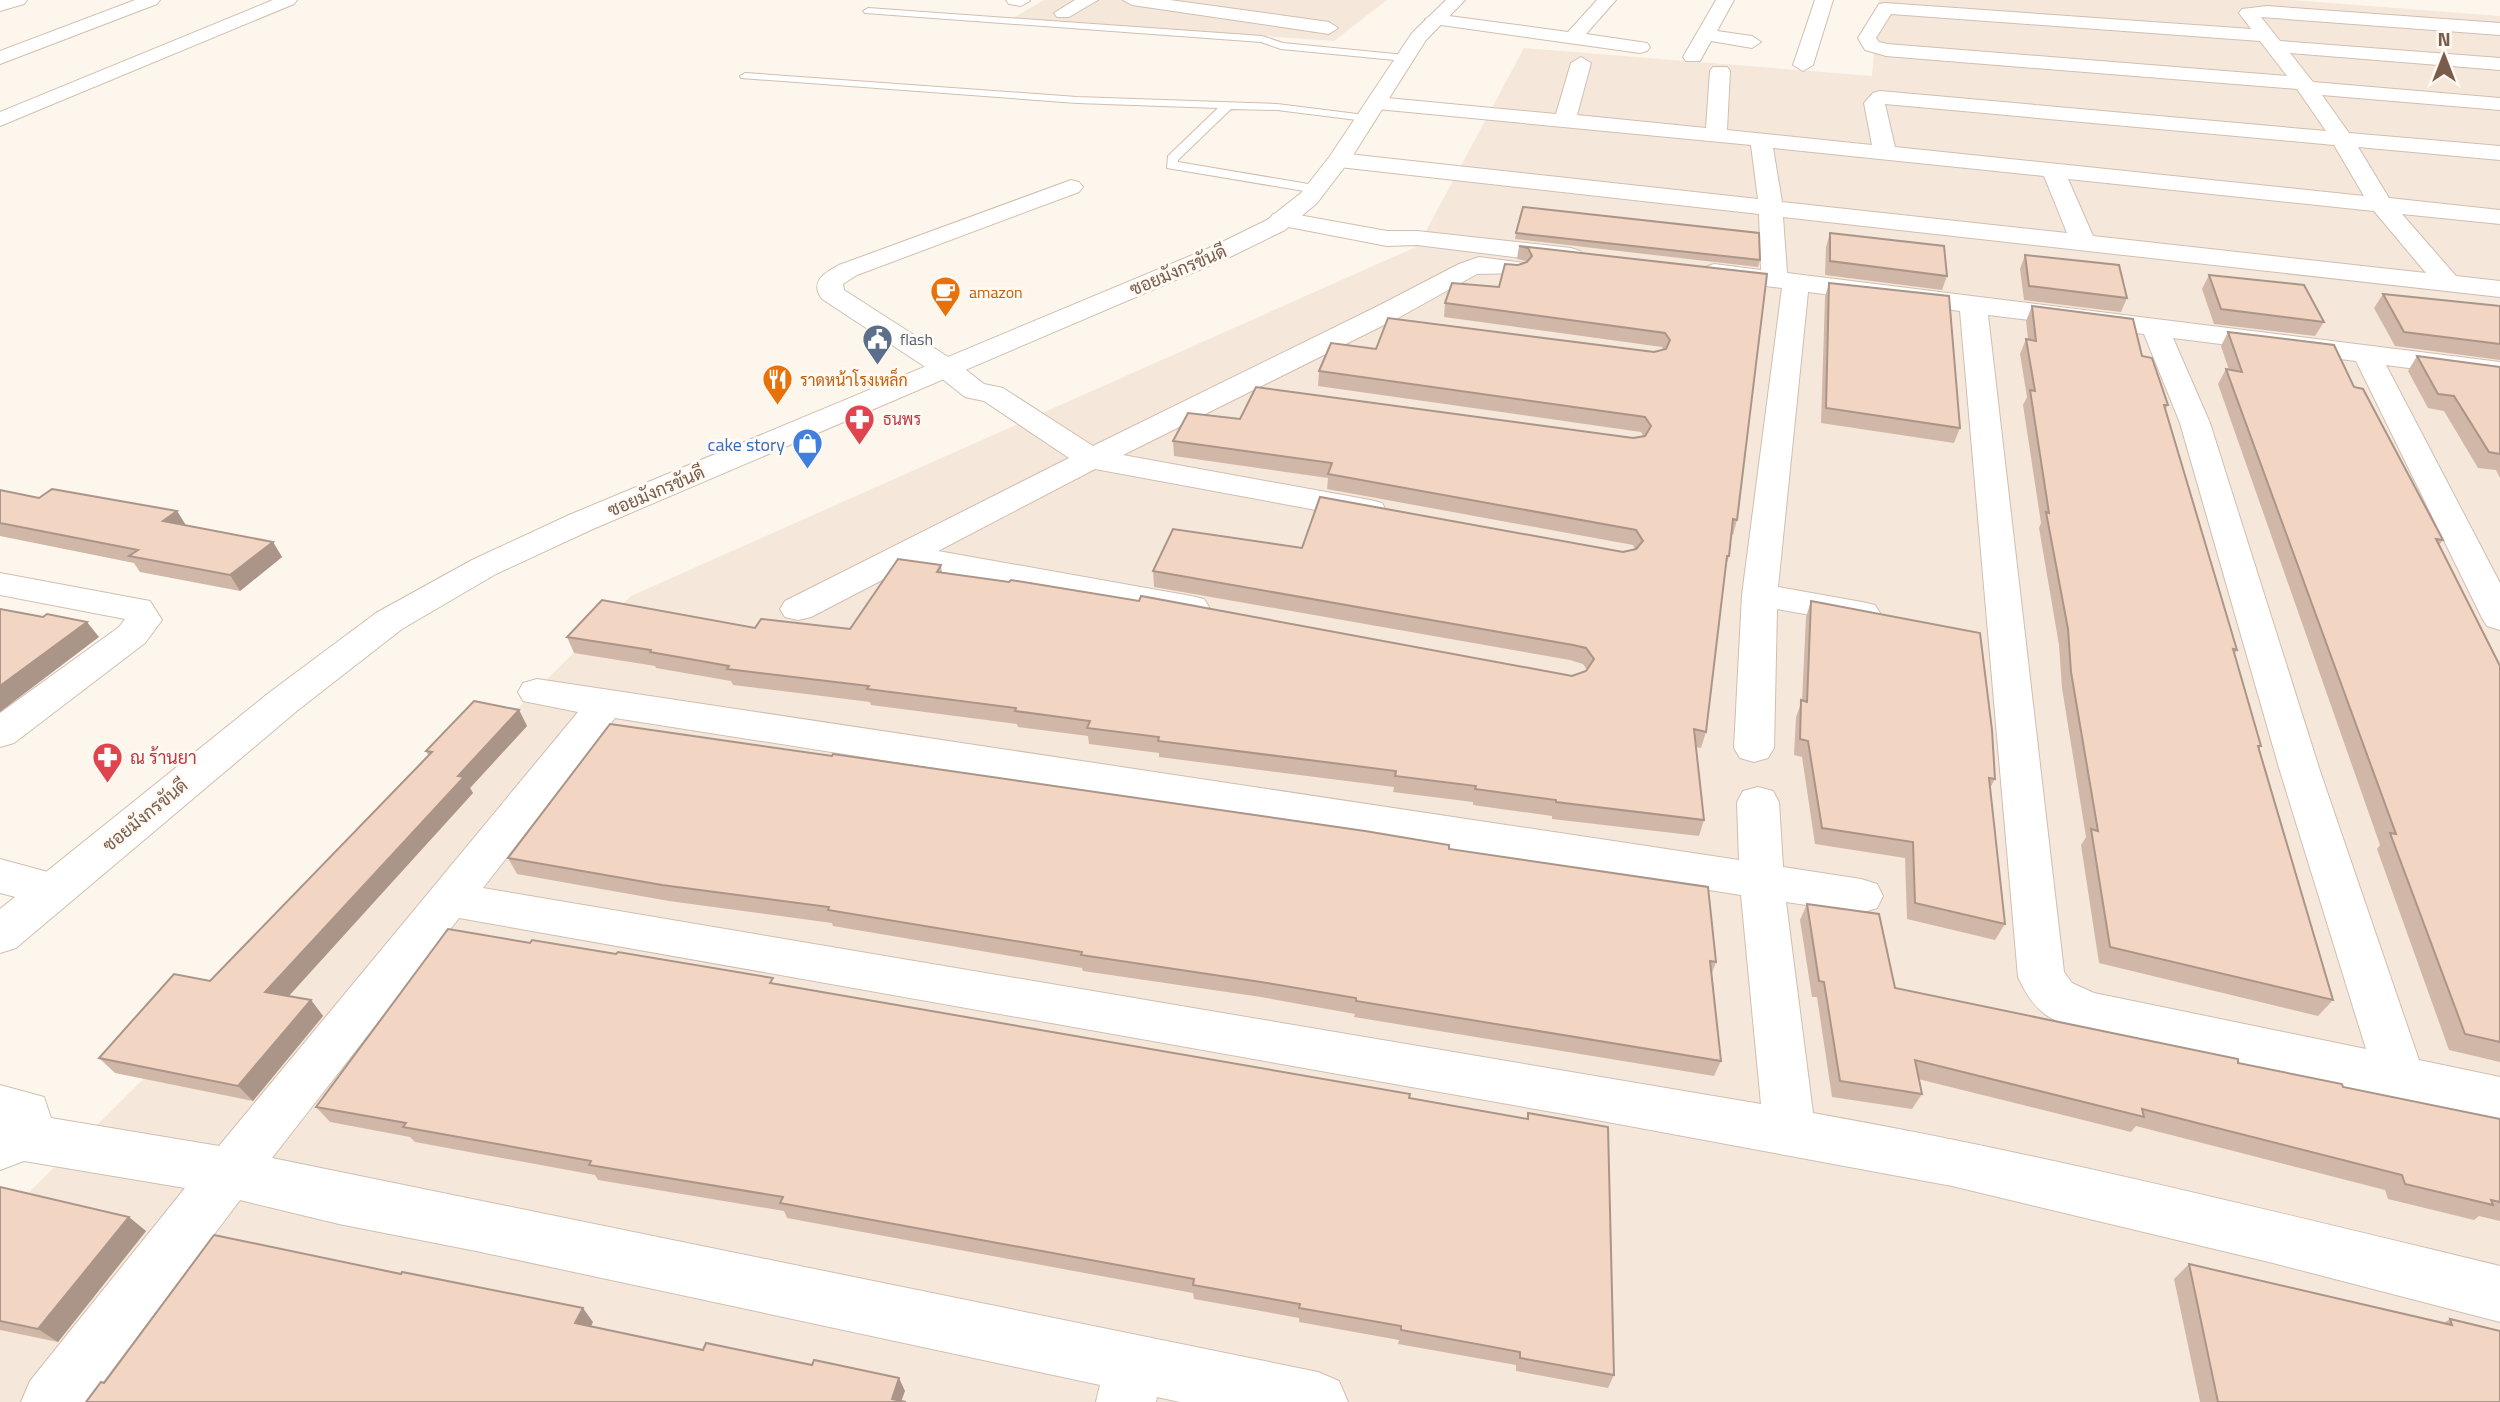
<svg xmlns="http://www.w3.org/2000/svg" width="2500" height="1402" font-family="'Titillium Web',Sarabun,sans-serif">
<rect width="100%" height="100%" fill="#fdf6ec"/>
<!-- residential -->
<g fill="#f5e8da">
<polygon points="1044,0 1387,0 1334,41 1013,18"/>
<polygon points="1879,0 2292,0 2500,16 2500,1402 0,1402 0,1221 631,596 1418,246 1524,48 1872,76"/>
</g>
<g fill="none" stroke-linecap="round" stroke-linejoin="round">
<defs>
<g id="service">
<polygon points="868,8 1262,36 1283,43 1405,55 1410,58 1405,61 1281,49 1261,42 865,13 863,11"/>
<polygon points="745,73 1077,97 1277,104 1365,115 1371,118 1365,121 1277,110 1231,109 1178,160 1178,162 1320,186 1320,192 1316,193 1167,168 1168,156 1218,108 1077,103 741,78 740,76"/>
</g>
<g id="minor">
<polygon points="0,0 27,0 24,4 0,11"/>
<polygon points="135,0 160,0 157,4 0,64 0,51"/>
<polygon points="273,0 297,0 294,4 0,126 0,112"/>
<polygon points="1006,0 1029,0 1030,1 1021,6 1009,4"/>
<polygon points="1075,0 1098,0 1069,17 1057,17 1054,13"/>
<polygon points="1123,0 1170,0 1329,22 1338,28 1329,34 1132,5"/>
<polygon points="1597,0 1616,0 1586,34 1647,43 1650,47 1647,51 1640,53 1434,24 1425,19 1434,14 1568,32"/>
<polygon points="1716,0 1734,0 1717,31 1752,36 1761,42 1752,48 1711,41 1700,61 1686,61 1683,57"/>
<polygon points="1815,0 1833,0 1813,65 1803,71 1793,65"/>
<path d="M1885,3L2251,29L2239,13L2242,9L2267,6L2500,23V35L2261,17L2280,41L2500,58V70L2290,53L2313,82L2500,98V110L2322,95L2349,133L2500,146V160L2358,147L2389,198L2500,210V224L2402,214L2456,276L2500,281V297L1783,217L1787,273L2500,362V380L2386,365L2500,583V630L2487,626L2482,618L2356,361L2173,338L2210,423L2320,771L2419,1060L2500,1077V1121L2087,1032C2048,1019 2036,1015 2018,977L1960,311L1808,292L1778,587L1862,602L1875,605L1880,613L1875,621L1862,624L1777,609L1774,748L1768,758L1754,762L1740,758L1734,748L1742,595L1782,288L1714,280L1705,277L1701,272L1705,267L1714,264L1761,270L1759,214L1339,167L1331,165L1328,160L1331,155L1339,153L1758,199L1751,145L1377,109L1370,107L1367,103L1370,99L1377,97L1556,114L1571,63L1581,57L1591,63L1577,115L1706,128L1710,71L1713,67H1727L1730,71L1727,130L1872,145L1864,103L1873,93L1880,91L2326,131L2297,89L1886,56L1865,50L1858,38L1879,4ZM1891,14L2260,41L2287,76L1887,44L1879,42L1876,38ZM1885,104L2334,145L2364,196L1895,147ZM1773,148L2044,176L2067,233L1782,202ZM2068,179L2374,211L2426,273L2093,236ZM1988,315L2144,334L2180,423L2280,771L2366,1049L2094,993L2072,983L2064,972Z"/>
<path d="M1071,180L1079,182L1083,187L1079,192L857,275L843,284L844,290L956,362L984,384L1003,388L1093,446L1378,306L1459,264L1479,257L1524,263L1528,268L1524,273L1477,274L1398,318L1123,455L1370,500L1382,503L1386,510L1382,517L1370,520L1095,469L938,551L1191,596L1204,599L1209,607L1204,615L1191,618L909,566L811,617L798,620L785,617L780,609L785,601L1069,458L984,401L965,397L936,374L822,299C809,281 825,273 839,265Z"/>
<polygon points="1282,212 1387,231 1417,231 1571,248 1580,251 1584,256 1580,261 1571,264 1417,245 1387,246 1273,224 1270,219 1273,214"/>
<polygon points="0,573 150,601 162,620 145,643 14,743 0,747 0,713 119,627 125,619 0,595"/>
<path d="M537,679L1739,860L1737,802L1743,791L1758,787L1773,791L1779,802L1783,867L1861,879L1877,884L1883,896L1877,908L1861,913L1786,902L1813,1113C2044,1154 2272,1211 2500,1266V1322L2273,1263L1952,1186L1575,1116L459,918L272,1158L1318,1372L1339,1381L1348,1402H1180L1157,1397L1156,1402H1096L1100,1385L476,1251L339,1224L240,1200L88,1402H21L30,1381L185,1188L24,1161L0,1170V1085L44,1097L51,1118L219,1146L578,712L523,701L518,692L523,683ZM615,718L1741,895L1761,1104L483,888Z"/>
<polygon points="0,859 70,878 76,890 70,902 54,907 0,893"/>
</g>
<polygon id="tertiary" points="1446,0 1465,0 1426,40 1350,160 1317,203 1285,230 1232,256 593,529 496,574 402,629 298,710 16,948 0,953 0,909 270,692 376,613 472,560 569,515 1214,246 1267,220 1301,193 1330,156 1412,33"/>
</defs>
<!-- service casing -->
<use href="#service" stroke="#d1beb0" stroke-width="2"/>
<!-- minor casing -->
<use href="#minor" stroke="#d1beb0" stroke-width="2"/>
<!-- tertiary casing -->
<use href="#tertiary" stroke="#d1beb0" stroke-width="2"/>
<!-- service -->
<use href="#service" fill="#fff" fill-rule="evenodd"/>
<!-- minor -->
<use href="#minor" fill="#fff" fill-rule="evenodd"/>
<!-- tertiary -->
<use href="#tertiary" fill="#fff" fill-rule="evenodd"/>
</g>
<!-- wall -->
<g fill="#d1b7a8">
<polygon points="1516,233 1760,260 1758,267 1515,239"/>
<polygon points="1830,233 1947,276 1942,290 1825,275 1826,247"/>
<polygon points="1519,246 1767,274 1737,520 1733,535 1731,535 1729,556 1725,570 1706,732 1701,748 1696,747 1704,820 1699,836 1552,819 1552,816 1473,805 1473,802 1393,792 1394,787 1159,757 1159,753 1089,744 1088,736 1018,727 1017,724 871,705 870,702 733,685 731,681 656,668 655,666 574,653 567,637 755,628 850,629 941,565 942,573 1572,676 1586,671 1587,670 1583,664 1570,660 1154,587 1153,571 1302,548 1623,552 1635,549 1633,545 1327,489 1328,478 1174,456 1173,441 1240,419 1633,438 1644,437 1641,432 1318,386 1319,371 1376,349 1654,352 1663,350 1662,347 1444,317 1445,303 1499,287 1518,265 1526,261 1517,259"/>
<polygon points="2025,255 2127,298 2121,312 2024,300 2020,269"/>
<polygon points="2209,275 2324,322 2315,336 2214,324 2202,289"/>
<polygon points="1829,283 1960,428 1954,443 1821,423 1825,297"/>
<polygon points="2383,294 2500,306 2500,360 2395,346 2374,308"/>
<polygon points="2032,306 2142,356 2168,405 2165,410 2237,650 2234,654 2261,746 2259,749 2333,1000 2318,1016 2099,963 2081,845 2086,837 2062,688 2059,645 2039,528 2041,523 2023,405 2027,397 2020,354 2026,339 2028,339 2026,321"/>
<polygon points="2228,332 2354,387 2443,540 2439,545 2500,666 2500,1062 2449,1050 2377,849 2380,845 2218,384 2226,369 2229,370 2221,346"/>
<polygon points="2417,356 2500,367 2500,478 2496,470 2478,468 2444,411 2428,408 2408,371"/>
<polygon points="0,490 39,498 177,511 186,525 273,542 282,557 240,591 140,572 134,563 0,536"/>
<polygon points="1811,601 1995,779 1990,788 2005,924 1995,940 1907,919 1905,858 1815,844 1802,757 1794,755 1796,717 1802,701 1806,617"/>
<polygon points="519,710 527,726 470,788 473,793 288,996 311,1000 323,1016 253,1101 115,1073 99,1058 210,981 428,755 426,751"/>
<polygon points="1449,849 1716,962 1712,973 1721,1061 1714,1076 1354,1017 1355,1014 1261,997 1083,971 1082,968 833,926 832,923 669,901 517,874 508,858"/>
<polygon points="1807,904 1895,988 2238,1063 2343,1087 2500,1119 2500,1221 2479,1216 2474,1220 2388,1199 2385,1190 2136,1126 2131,1132 1918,1079 1922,1094 1912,1109 1832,1097 1817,997 1812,997 1800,920"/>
<polygon points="775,983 1527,1119 1528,1113 1614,1375 1608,1388 1516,1371 1516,1365 1398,1344 1399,1340 1299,1322 1299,1318 1194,1299 1193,1293 787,1218 784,1211 598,1180 595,1175 415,1142 410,1137 330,1122 316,1107"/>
<polygon points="0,1187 146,1231 58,1342 0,1330"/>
<polygon points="2189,1264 2444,1323 2450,1319 2500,1402 2200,1402 2174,1279"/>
</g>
<!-- shaded-wall -->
<g fill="#aa9588">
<polygon points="177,511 186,526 163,521"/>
<polygon points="273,542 282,557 240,591 230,575"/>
<polygon points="87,622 99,637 0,712 0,686"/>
<polygon points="519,710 527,726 470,788 473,793 278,1008 265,992 458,776"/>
<polygon points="311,1000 323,1016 253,1101 238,1086"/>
<polygon points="129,1217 146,1231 58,1342 38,1329"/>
<polygon points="583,1308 593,1322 586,1337 575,1323"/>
<polygon points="899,1378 905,1391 901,1402 892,1399"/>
</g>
<!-- building -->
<g fill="#f3d5c3" stroke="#aa9588" stroke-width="2">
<polygon points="1523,207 1759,233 1760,260 1516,233"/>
<polygon points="1830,233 1944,246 1947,276 1830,261"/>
<polygon points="1519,246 1767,274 1737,520 1733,519 1729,556 1727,556 1706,732 1694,729 1704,820 1556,802 1556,800 1475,789 1476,786 1395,776 1396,771 1158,741 1159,737 1087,728 1090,721 1015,711 1016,708 867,689 869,686 727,669 729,666 650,652 651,650 567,637 602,600 755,628 761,619 850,629 898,559 941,565 937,572 1009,582 1011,580 1139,601 1141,596 1572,676 1586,671 1594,659 1586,648 1573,645 1153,571 1173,529 1302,548 1320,497 1623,552 1636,549 1643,541 1636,530 1328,474 1332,463 1173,441 1188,413 1240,419 1256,387 1633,438 1645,436 1651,426 1645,417 1319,371 1331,343 1376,349 1388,318 1654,352 1666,349 1670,340 1665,333 1445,303 1452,283 1499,287 1505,264 1518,265 1527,262 1532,256 1528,248"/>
<polygon points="2025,255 2119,265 2127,298 2029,286"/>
<polygon points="2209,275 2304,285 2324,322 2221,309"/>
<polygon points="1829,283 1949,296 1960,428 1826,408"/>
<polygon points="2383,294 2500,306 2500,344 2404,332"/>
<polygon points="2032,306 2133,319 2142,356 2152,358 2168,405 2164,405 2237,650 2233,649 2261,746 2258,746 2333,1000 2110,947 2091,829 2098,831 2071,672 2068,629 2046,512 2049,513 2030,390 2035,391 2026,339 2036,341"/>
<polygon points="2228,332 2334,345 2354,387 2363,389 2443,540 2436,539 2500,666 2500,1042 2465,1034 2390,833 2396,834 2226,369 2242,372"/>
<polygon points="2417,356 2500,367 2500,454 2489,452 2454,396 2438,394"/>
<polygon points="52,489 177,511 163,521 273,542 230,575 129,556 138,550 0,523 0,490 39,498"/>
<polygon points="1811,601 1980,633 1992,730 1995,779 1989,778 2005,924 1915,903 1913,842 1822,828 1808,741 1800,739 1801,700 1807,702"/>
<polygon points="0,609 43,617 47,614 87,622 0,686"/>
<polygon points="474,701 519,710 458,776 464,777 265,992 311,1000 238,1086 99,1058 174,974 210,981 432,752 426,751"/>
<polygon points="610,724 832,756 833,754 1365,831 1449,845 1449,849 1708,887 1716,962 1710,961 1721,1061 1356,1001 1356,998 1261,982 1081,955 1082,952 828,910 829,907 662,885 508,858"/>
<polygon points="1807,904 1879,914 1895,988 2238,1059 2238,1063 2342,1084 2343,1087 2500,1119 2500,1202 2491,1200 2493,1205 2405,1184 2402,1175 2142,1109 2144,1117 1915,1060 1922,1094 1840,1081 1824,982 1819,981"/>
<polygon points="448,929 530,943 532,940 616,954 618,952 773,978 770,983 1410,1094 1409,1098 1528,1119 1528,1113 1608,1127 1614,1375 1520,1358 1520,1352 1401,1330 1401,1326 1299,1308 1300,1304 1193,1285 1194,1279 780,1203 783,1197 589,1165 591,1161 403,1127 406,1123 316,1107"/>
<polygon points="0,1187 129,1217 38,1329 0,1321"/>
<polygon points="214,1235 401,1274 402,1272 583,1308 575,1323 703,1350 706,1343 812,1365 814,1360 899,1378 892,1399 906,1402 86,1402 101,1382 104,1383"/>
<polygon points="2189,1264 2452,1325 2450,1319 2500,1331 2500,1402 2218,1402"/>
</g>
<!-- icons -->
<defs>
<symbol id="cafe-pin" viewBox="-11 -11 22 30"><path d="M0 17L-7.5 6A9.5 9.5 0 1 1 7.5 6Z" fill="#e8710a" stroke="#fffaf3"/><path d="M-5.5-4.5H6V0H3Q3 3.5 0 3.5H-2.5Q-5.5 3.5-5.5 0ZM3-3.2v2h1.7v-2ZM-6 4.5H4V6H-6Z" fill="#fff"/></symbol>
<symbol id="civic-pin" viewBox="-11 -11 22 30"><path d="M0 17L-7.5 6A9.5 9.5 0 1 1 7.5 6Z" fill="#5c6f8a" stroke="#fffaf3"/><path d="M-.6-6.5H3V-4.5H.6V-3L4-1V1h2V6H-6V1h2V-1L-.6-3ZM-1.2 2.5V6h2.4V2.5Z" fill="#fff"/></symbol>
<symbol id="restaurant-pin" viewBox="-11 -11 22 30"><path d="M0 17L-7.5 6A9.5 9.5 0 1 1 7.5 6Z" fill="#e8710a" stroke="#fffaf3"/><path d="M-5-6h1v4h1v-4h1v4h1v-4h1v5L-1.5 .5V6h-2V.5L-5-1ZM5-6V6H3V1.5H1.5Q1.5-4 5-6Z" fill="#fff"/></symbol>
<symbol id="pharmacy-pin" viewBox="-11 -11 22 30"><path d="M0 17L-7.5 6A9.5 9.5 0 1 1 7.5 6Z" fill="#e0444e" stroke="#fffaf3"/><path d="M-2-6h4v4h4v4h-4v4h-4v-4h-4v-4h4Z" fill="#fff"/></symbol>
<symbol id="shop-pin" viewBox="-11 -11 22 30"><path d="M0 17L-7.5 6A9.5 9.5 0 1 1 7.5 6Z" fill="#3f7fe0" stroke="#fffaf3"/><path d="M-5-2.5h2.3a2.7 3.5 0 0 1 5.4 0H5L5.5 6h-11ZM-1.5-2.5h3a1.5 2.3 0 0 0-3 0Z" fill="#fff"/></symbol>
</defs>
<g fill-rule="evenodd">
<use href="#cafe-pin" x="928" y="274" width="35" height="47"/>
<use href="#civic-pin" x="860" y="322" width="35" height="47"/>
<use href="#restaurant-pin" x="760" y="362" width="35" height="47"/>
<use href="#pharmacy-pin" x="842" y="402" width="35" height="47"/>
<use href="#shop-pin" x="790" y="426" width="35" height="47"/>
<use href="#pharmacy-pin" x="90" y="740" width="35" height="47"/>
</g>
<g text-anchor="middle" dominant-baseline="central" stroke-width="6" stroke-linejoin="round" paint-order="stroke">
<!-- far-food labels -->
<g font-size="16" fill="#c56008" stroke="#fffaf3" text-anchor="start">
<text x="969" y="292">amazon</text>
<text x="800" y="380">ราดหน้าโรงเหล็ก</text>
</g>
<!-- far-service labels -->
<g font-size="16" fill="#4e5e75" stroke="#fffaf3" text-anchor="start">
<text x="900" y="339">flash</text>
</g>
<!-- far-health labels -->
<g font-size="16" fill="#be3a42" stroke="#fffaf3" text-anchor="start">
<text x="883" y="419">ธนพร</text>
</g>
<!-- street labels -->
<g font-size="18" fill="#7a5c4d" stroke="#fffaf3">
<text transform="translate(1178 270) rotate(-23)">ซอยมังกรขันดี</text>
<text transform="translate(656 491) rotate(-23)">ซอยมังกรขันดี</text>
<text transform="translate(145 815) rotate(-39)">ซอยมังกรขันดี</text>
</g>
<!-- shop labels -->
<g font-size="18" fill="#366cbe" stroke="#fffaf3" text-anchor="end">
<text x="785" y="444">cake story</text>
</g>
<!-- health labels -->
<g font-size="18" fill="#be3a42" stroke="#fffaf3" text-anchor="start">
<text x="130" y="757">ณ ร้านยา</text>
</g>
</g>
<!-- north arrow -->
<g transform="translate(2444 56)" stroke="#fffaf3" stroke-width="5" paint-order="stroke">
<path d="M0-5L12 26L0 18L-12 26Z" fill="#7a5c4d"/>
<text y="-10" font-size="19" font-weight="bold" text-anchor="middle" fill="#7a5c4d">N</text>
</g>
</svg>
